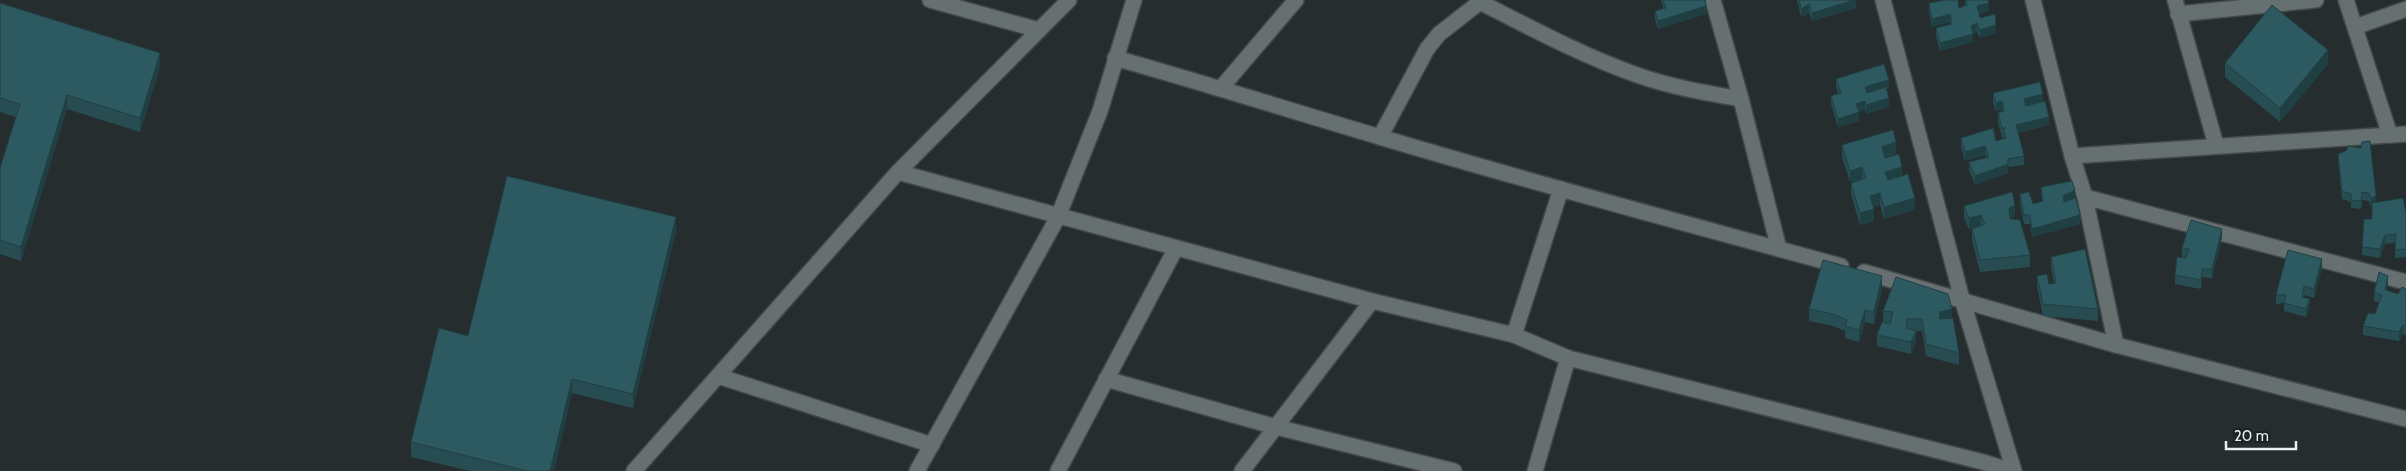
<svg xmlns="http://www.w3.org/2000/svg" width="2406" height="471" font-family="Cabin,sans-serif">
<rect width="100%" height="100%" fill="#262d2e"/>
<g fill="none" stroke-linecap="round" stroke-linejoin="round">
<defs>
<g id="street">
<polyline points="930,0 1039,30"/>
<polyline points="1713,0 1741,99 1779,249"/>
<polyline points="1883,0 1962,299 2014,471"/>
<polyline points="2033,0 2072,156 2085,197 2116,345"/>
<polyline points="2175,0 2216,145"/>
<polyline points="2346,0 2390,135"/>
<polyline points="2178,14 2316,0"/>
<polyline points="2355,27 2406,9"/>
<path d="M1115,58C1204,83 1292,111 1380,137C1533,183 1688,224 1841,266"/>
<polyline points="1221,88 1296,0"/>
<path d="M1380,137L1427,49L1439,34L1480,2C1531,28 1583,56 1637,75C1671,87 1706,93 1741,99"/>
<polyline points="2072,156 2406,134"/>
<polyline points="898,172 1372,301 1514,335 1568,358 1983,462 2011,471"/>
<polyline points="2085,197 2406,282"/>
<polyline points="1864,272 2116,345 2406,419"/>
<polyline points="1514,335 1561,189"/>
<polyline points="718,376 932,445"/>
<polyline points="1106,379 1276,427 1454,471"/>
<polyline points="634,471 898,172 1069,0"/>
<polyline points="917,471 1058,217 1100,111 1134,0"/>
<polyline points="1058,471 1176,248"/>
<polyline points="1242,471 1372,301"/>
<polyline points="1535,471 1568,358"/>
</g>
</defs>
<!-- street casing -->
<use href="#street" stroke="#43494a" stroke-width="18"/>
<!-- street -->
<use href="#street" stroke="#677071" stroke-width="15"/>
</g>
<!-- wall -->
<g fill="#274d53">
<polygon points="1661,0 1705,0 1706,14 1658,29 1655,20 1655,11 1663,8"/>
<polygon points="1797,0 1856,0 1856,8 1812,21 1809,13 1801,17"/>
<polygon points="1965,0 1988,0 1989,11 1979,14 1980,18 1996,33 1980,38 1977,32 1973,34 1973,42 1940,51 1936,36 1936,28 1950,24 1950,22 1932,27 1929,12 1929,3 1959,8 1965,5"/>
<polygon points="0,3 160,67 140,132 67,109 21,261 0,254 0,168 16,117 0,112"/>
<polygon points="2225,63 2328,64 2280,122 2225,77"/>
<polygon points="1836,79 1889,88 1886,89 1889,107 1866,114 1865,109 1858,112 1859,121 1838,127 1831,104 1831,96 1838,93 1836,87"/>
<polygon points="1993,93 2043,101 2049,125 2018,133 2024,156 2024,165 2008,167 2008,173 1975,185 1969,170 1969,162 1987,158 1985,155 1965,161 1961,147 1961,138 1996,141 2004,139 2003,137 2002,137 1998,122 1998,113 2003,112 2002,110 1996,111 1993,102"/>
<polygon points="1842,145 1896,154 1885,157 1902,176 1915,210 1884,219 1880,205 1874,207 1874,221 1860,225 1851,194 1851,183 1862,179 1850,182 1842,157"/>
<polygon points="2346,151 2376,203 2406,213 2406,257 2395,258 2395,243 2385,244 2380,258 2362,255 2362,247 2372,219 2372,206 2371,206 2369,201 2362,200 2361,209 2351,208 2351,202 2342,199 2338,162 2338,154"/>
<polygon points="2041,187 2075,198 2080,224 2032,237 2030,224 2024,224 2020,203 2020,194 2033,204 2042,201"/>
<polygon points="1964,206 2015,216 2010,219 2030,255 2030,267 1980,272 1972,240 1972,229 1973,228 1969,229 1964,218"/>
<polygon points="676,231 633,408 572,393 554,471 470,471 411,457 411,442 468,336"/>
<polygon points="2222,237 2212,278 2202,277 2201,289 2175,284 2175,275 2187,257 2182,257 2182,248"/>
<polygon points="2051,257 2098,309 2098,321 2043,316 2037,287 2037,276 2049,284 2054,283 2051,268"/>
<polygon points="2322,268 2314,298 2304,295 2303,298 2310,307 2306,317 2284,311 2284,303 2276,304 2276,295"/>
<polygon points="2388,284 2386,291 2398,294 2406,289 2406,335 2403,334 2399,341 2363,335 2363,326 2375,314 2379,303 2374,301 2374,293"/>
<polygon points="1882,288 1874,324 1865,322 1859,342 1845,338 1845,331 1833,326 1809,321 1809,309"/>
<polygon points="1883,311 1952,318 1959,353 1959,365 1926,356 1922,331 1916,331 1916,342 1911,354 1877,346 1877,335 1883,322"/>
</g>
<!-- shaded-wall -->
<g fill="#203f43">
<polygon points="1854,0 1856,0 1856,8 1812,21 1812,13"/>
<polygon points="1989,3 1989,11 1977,15 1977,6"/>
<polygon points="1809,4 1809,13 1801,17 1801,9"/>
<polygon points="1706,6 1706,14 1658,29 1658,21"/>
<polygon points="1950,14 1950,22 1932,27 1932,19"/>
<polygon points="1977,23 1977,32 1972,34 1973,34 1973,42 1940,51 1940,43"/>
<polygon points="1996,25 1996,33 1980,38 1980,30"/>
<polygon points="2328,50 2328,64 2280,122 2280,108"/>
<polygon points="160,53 160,67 140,132 140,118"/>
<polygon points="1889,80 1889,88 1865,96 1865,87"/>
<polygon points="2043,94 2043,103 2024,108 2024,99"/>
<polygon points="67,95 67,109 21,261 21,247"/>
<polygon points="1889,98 1889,107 1866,114 1866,105"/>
<polygon points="1865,101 1865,109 1856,112 1856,104"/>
<polygon points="2002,101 2002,110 1996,111 1996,103"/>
<polygon points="1859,112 1859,121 1838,127 1838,119"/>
<polygon points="2049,117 2049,125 2016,133 2016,125"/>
<polygon points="1896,142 1896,154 1882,158 1882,147"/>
<polygon points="1985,146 1985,155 1965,161 1965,152"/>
<polygon points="2008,164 2008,173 1975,185 1975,176"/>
<polygon points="1862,167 1862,179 1850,182 1850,171"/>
<polygon points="1902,167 1902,178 1885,184 1885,172"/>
<polygon points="2075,190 2075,198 2063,204 2063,196"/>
<polygon points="1880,193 1880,205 1870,208 1870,196"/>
<polygon points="2376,196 2376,205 2371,206 2371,198"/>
<polygon points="1915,198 1915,210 1884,219 1884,207"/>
<polygon points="2015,205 2015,216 2009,219 2009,208"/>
<polygon points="1874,209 1874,221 1860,225 1860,213"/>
<polygon points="1981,215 1981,227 1969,229 1969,218"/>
<polygon points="2080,215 2080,224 2032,237 2032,229"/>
<polygon points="676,217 676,231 633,408 633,394"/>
<polygon points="2222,229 2222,237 2212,278 2212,269"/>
<polygon points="2385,235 2385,244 2380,258 2380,249"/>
<polygon points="2322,259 2322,268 2314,298 2314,289"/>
<polygon points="1882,276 1882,288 1874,324 1874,312"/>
<polygon points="2388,276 2388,284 2385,299 2385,290"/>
<polygon points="2310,299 2310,307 2306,317 2306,309"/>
<polygon points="1952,309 1952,320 1939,331 1940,312"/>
<polygon points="1865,310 1865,322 1859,342 1859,330"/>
<polygon points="2403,325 2403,334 2399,341 2399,332"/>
<polygon points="1916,331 1916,342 1911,354 1911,342"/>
<polygon points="572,379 572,393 554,471 550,471"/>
</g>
<!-- building -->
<g fill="#2d5a60" stroke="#203f43">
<polygon points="1663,0 1705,0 1706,6 1658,21 1655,11 1666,8"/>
<polygon points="1799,0 1854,0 1812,13 1809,4 1801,9"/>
<polygon points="1946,0 1958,0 1959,8 1967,5 1966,0 1988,0 1989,3 1977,6 1980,18 1995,14 1996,25 1980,30 1977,23 1971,26 1973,34 1940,43 1936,28 1952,24 1950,14 1932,19 1929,3"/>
<polygon points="0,3 160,53 140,118 67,95 21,247 0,240 0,168 20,104 0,98"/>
<polygon points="2272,5 2328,50 2280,108 2225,63"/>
<polygon points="1884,64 1889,80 1865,87 1867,93 1886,87 1889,98 1866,105 1865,101 1856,104 1859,112 1838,119 1831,96 1841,93 1836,79"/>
<polygon points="2040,82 2043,94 2024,99 2026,106 2045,101 2049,117 2016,125 2024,156 2008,159 2008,164 1975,176 1969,162 1989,157 1985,146 1965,152 1961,138 1993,128 1996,141 2006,138 2003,129 2006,128 2002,128 1998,113 2004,111 2002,101 1996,103 1993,93"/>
<polygon points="1893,130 1896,142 1882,147 1885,158 1899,154 1902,167 1885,172 1888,180 1908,174 1915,198 1884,207 1880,193 1870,196 1874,209 1860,213 1851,183 1866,178 1862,167 1850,171 1842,145"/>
<polygon points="2370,141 2376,196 2371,198 2369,193 2362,192 2361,201 2351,200 2351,194 2342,191 2338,154 2346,151 2348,146 2361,148 2362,142"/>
<polygon points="507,176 676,217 633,394 572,379 550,471 527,471 411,442 439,328 468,336"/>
<polygon points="2072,181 2075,190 2063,196 2064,202 2076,198 2080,215 2032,229 2030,215 2024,215 2020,194 2029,192 2033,204 2043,201 2041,187"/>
<polygon points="2012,192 2015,205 2009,208 2010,219 2020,220 2030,255 1980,260 1972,229 1985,224 1981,215 1969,218 1964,206"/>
<polygon points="2403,198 2406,213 2406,249 2395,250 2396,234 2385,235 2380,249 2362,247 2364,219 2372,219 2372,203"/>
<polygon points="2191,220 2222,229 2212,269 2202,269 2201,280 2175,275 2177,257 2186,258 2189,249 2182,248"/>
<polygon points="2085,249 2098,309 2043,304 2037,276 2047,274 2049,284 2056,283 2051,257"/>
<polygon points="2288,250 2322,259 2314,289 2304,286 2302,297 2310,299 2306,309 2284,303 2286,295 2276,295"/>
<polygon points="1823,260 1882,276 1874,312 1865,310 1859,330 1845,326 1847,320 1833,314 1809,309"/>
<polygon points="2379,272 2388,276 2385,290 2398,294 2402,287 2406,289 2406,326 2403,325 2399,332 2363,326 2368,313 2375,314 2382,295 2374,293"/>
<polygon points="1896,277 1948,294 1952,309 1940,312 1939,319 1953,318 1959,353 1926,344 1922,319 1907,319 1906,328 1916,331 1911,342 1877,335 1882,322 1890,324 1893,312 1883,311"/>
</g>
<!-- scale -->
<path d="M2226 441v8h70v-8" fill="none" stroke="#eaefef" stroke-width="2.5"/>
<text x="2234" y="441" font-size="15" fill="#eaefef" stroke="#1c2324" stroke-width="4" paint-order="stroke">20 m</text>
</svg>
